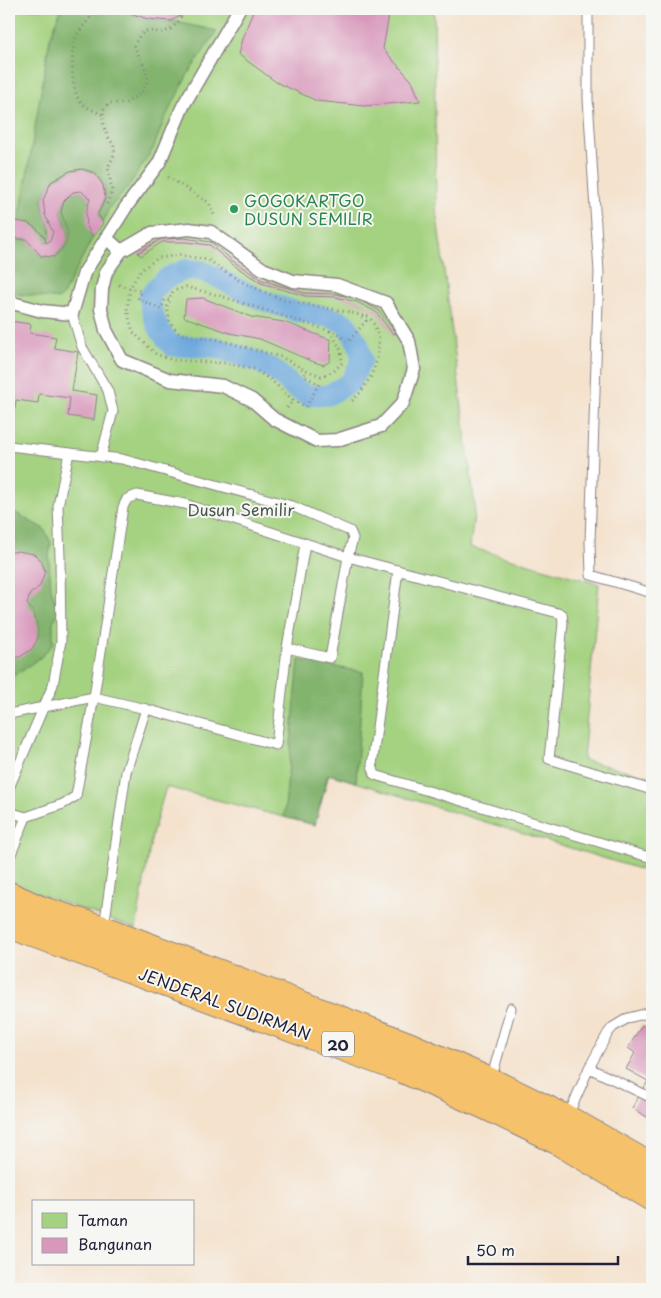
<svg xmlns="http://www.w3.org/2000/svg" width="661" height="1298" font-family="'Playpen Sans',sans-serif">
<rect width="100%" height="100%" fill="#f6f6f2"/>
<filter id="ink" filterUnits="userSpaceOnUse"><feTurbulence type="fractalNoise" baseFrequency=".02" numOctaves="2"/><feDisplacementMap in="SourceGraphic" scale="10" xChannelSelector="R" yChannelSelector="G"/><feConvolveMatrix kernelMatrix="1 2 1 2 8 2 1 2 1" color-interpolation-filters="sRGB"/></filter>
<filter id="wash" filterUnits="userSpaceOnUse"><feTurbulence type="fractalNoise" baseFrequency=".0096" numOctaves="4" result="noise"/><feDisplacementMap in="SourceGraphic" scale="20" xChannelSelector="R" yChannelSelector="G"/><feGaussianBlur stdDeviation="1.12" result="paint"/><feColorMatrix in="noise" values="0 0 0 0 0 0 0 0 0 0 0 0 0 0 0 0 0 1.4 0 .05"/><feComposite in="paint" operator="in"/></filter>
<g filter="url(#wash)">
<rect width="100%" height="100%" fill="#f4e2cd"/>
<!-- green -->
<polygon fill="#a4d280" stroke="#637a5e" points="9,9 434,9 436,209 475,507 470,547 599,584 583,760 652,777 652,873 329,774 315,825 166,787 152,835 136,929 9,883"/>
<!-- forest -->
<g fill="#83b46e" stroke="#526b54">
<path d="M61,9H117L148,19L171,21L217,31L188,74L165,118L153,149L126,190L109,208L103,223L98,214C101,209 105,202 105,196C104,168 80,164 60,176C57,178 53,180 51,183C48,186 46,193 44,197C38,212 55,224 50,241L46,243L45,238L19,222L50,38Z"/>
<path d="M81,191L90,199C86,214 86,224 93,237L63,295L59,299L9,293V266L12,263L14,239H26L41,256H55L66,244L68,233L61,212L64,201L73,192Z"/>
<polygon points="9,507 14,512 44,529 51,543 49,556 51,589 59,613 53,621 53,644 41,657 9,679"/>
<polygon points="299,660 363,672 356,782 328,774 315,825 284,817"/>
</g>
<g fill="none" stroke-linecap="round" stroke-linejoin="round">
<!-- canal -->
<path stroke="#69a6db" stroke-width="21" d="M188,269L202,271L218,278L261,300L298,312L329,317L345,323L358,343L362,360L350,383L328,395L308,396L292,386L272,368L248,358L214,347L172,346C157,329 153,319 149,297C162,279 168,276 188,269Z"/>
</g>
<g id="blocks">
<!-- building -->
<g fill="#d897bb">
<polygon points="9,9 16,9 11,25 9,25"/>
<polygon points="118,9 194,9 171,21 148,19"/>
<polygon points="254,9 390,9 383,49 412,81 420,101 364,106 317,101 276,82 238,54 242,39"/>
<polygon points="82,169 95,173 103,185 105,198 98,214 103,223 93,237 87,227 86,212 90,199 81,191 73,192 64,201 61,212 68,233 66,244 54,257 41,256 26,239 14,239 12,263 9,266 9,220 28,223 37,229 45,238 46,243 50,241 53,232 45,215 43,200 51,182 70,171"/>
<polygon points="184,238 211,242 234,262 262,280 304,293 336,294 357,299 378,310 396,333 393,334 376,312 357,302 336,297 305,296 261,283 232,264 210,245 186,242 162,242 141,256 138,253 161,239"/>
<polygon points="203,298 251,317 284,322 331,340 330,361 324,365 311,361 260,339 230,333 184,317 186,299"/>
<polygon points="9,321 31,324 30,333 56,337 54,348 78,352 72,391 97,395 94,420 68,416 70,398 39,394 38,403 16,400 15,409 9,408"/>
<polygon points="18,551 34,554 41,560 45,571 40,586 30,594 27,604 34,613 38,629 37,640 32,649 20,657 9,658 9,553"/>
<polygon points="642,1025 652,1031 652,1120 632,1108 648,1081 626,1069 635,1053 628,1048"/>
</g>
</g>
</g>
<g filter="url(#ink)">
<use href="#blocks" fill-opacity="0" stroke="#8b8284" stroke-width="1"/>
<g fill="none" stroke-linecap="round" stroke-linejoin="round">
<defs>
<g id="service">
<polyline points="588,9 588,99 599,272 590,542 591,575 652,593"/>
<polyline points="72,314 82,347 108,391 113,411 101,457"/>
<polyline points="9,446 122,459 292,506 350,531 353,538 348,557 330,658 287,648"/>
<polyline points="398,570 372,765 375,775 652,858"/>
<polyline points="9,714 94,697 146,709 276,745 287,648 305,544"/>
<polyline points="9,788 53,685 61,641 60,557 58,506 69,453"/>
<polyline points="9,812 26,817 63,804 76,796 94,697 123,507 127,499 137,495 185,504 348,557 562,614 563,623 549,759 652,790"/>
<polyline points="9,859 26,817"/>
<polyline points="104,927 126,772 146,709"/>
<polyline points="589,1068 652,1098"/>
<polyline points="491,1080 511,1008"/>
<polyline points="568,1116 589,1068 608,1033 613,1027 628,1018 652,1012"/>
</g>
<g id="pedestrian">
<polyline points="106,238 121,251 152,233 189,229 211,232 263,269 293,281 337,285 386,303 409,341 414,369 403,403 381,426 337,440 317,441 274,419 252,400 223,386 170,380 122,360 106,330 101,309 102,289 106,272 121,251"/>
<polyline points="9,302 42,311 72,314 84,273 126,207 159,163 183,106 239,9"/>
</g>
<g id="trunk">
<polyline points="9,896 40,910 104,930 408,1046 490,1082 566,1119 652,1168"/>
<polyline points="9,923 28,931 401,1068 485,1105 557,1140 652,1197"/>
</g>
</defs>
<!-- service casing -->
<use href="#service" stroke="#8b8284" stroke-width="11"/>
<!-- pedestrian casing -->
<use href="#pedestrian" stroke="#8b8284" stroke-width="15"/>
<!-- trunk casing -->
<use href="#trunk" stroke="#8b8284" stroke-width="30"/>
<!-- path -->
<g stroke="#8b8284" stroke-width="3" stroke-dasharray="1 4" stroke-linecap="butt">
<path d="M95,9C91,20 81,26 76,37C70,50 71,91 80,101C86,108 95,111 103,115"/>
<polyline points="168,177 209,203 215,217"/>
<path d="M107,204L112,191L108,167C123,142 108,146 104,126C103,121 103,115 103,110L109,103H127L143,91L148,77L144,66L134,46C137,40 140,33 147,31C151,30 156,32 160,32C171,32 177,24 182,15"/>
<polyline points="119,285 141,291 138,299 161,309 165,299 169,300"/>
<polyline points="330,331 341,350 342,363 334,371 321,376 303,369 281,357 216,339 180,334 170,324 167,307 173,291 186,287 221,296 330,331 337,333 348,342 366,321 360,315"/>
<polyline points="293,400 271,380 254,369 225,363 173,360 156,354 133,332 127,310 130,288 141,270 158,258 180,255 208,260 240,281 283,300 348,312 369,317 375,326 379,339 377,360 371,376 360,393 350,403"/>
<polyline points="287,408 293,400 306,407 319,384 304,376 306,370"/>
</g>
<!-- service -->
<use href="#service" stroke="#fff" stroke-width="9"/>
<!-- pedestrian -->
<use href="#pedestrian" stroke="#fff" stroke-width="12"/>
<!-- trunk -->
<use href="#trunk" stroke="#f5c16b" stroke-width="28"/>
</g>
</g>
<!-- markers -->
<circle fill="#2e9e5b" stroke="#f6f6f2" stroke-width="2" cx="234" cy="209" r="5"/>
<g text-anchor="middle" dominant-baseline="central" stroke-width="4" stroke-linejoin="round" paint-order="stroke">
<!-- shield labels -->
<rect fill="#f6f6f2" stroke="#626272" stroke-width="1" x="322" y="1031.5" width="32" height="25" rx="4"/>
<g font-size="15" font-weight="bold" fill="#22223b">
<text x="338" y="1044">20</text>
</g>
<!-- leisure labels -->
<g font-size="16" fill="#27864d" stroke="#f6f6f2" text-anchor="start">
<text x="244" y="200">GOGOKARTGO<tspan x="244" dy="18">DUSUN SEMILIR</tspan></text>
</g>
<!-- park labels -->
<g font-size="16" fill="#495750" stroke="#f6f6f2">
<text x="241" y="509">Dusun Semilir</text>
</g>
<!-- street labels -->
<g font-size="16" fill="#22223b" stroke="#f6f6f2">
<text transform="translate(225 1003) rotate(20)">JENDERAL SUDIRMAN</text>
</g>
</g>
<!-- margin -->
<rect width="661" height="1298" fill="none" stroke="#f6f6f2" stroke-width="30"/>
<!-- legend -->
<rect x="32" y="1200" width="162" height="65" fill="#f6f6f2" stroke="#a1a1a9"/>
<rect x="42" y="1213" width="25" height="15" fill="#a4d280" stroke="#a1a1a9"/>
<text x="78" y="1226" font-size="15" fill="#22223b">Taman</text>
<rect x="42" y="1238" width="25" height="15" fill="#d897bb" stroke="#a1a1a9"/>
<text x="78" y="1250" font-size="15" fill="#22223b">Bangunan</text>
<!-- scale -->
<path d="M468 1256v8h150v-8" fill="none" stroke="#22223b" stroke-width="2.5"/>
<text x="476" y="1256" font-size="15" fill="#22223b" stroke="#f6f6f2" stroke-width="4" paint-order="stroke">50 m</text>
</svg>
